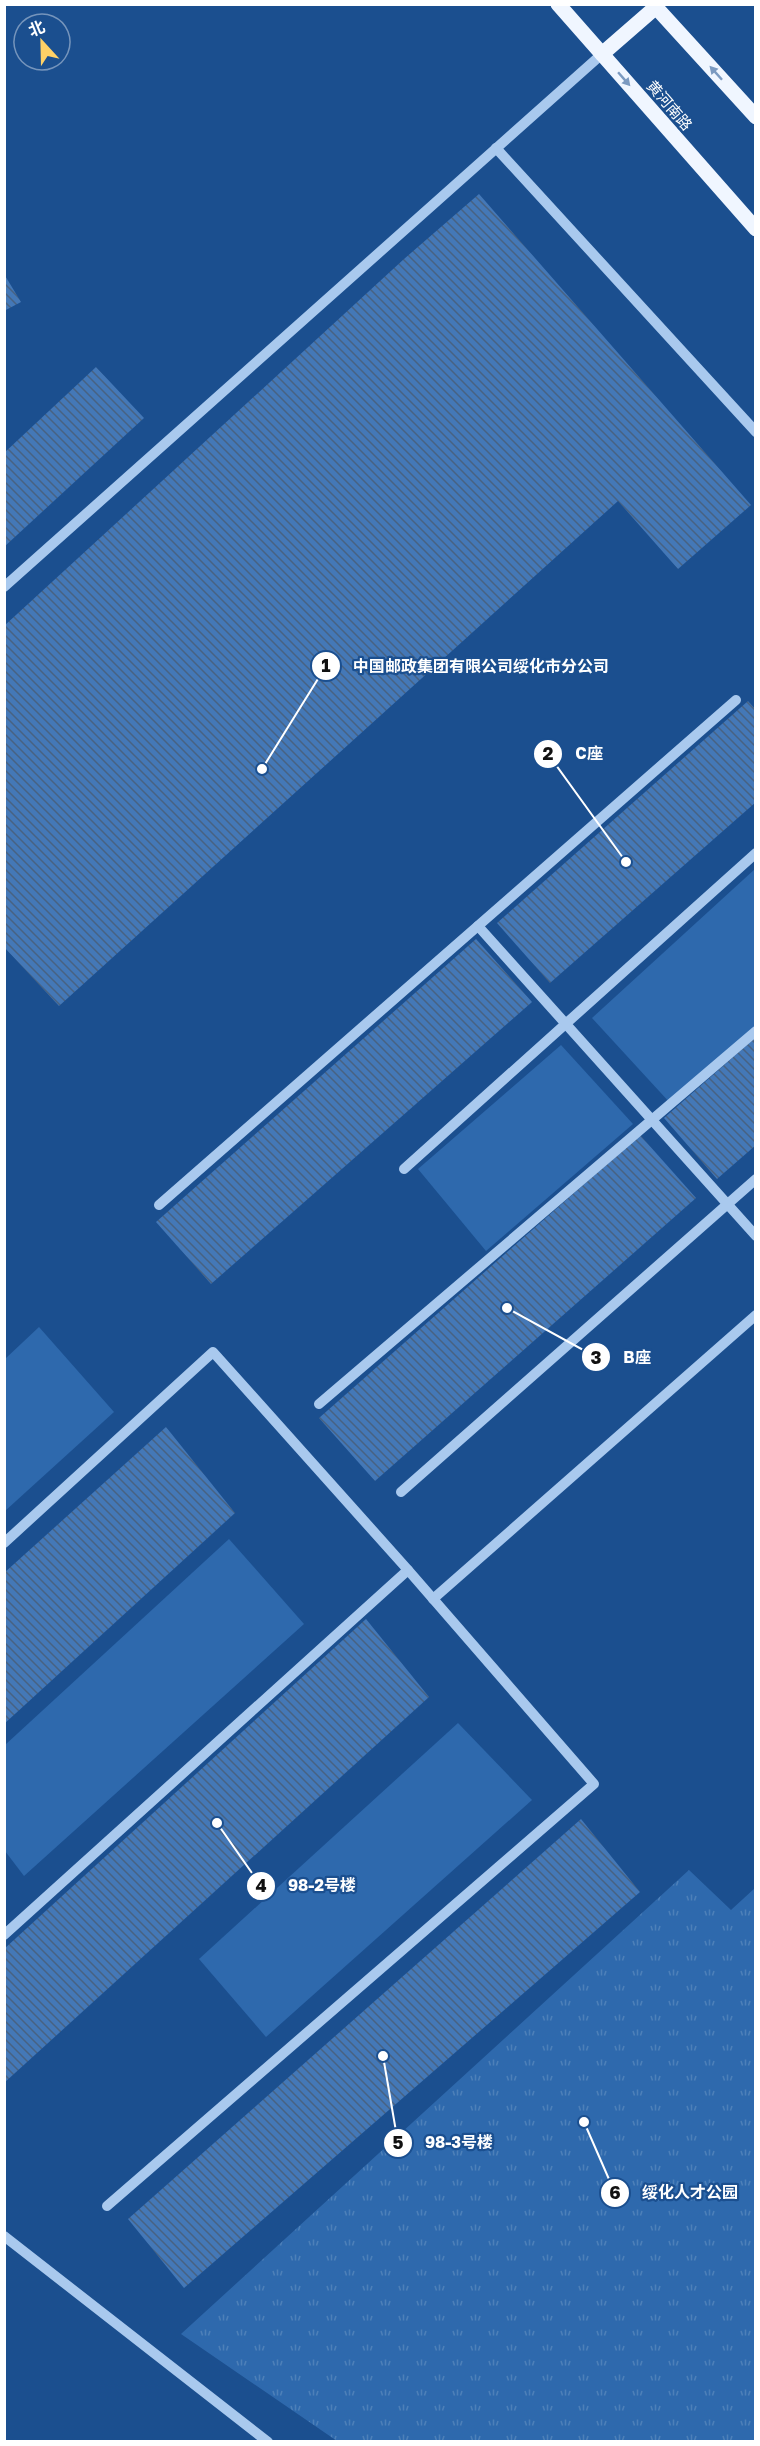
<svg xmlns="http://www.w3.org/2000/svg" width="760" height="2446" font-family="'Golos Text','Noto Sans SC',sans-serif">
<defs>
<pattern id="park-tufts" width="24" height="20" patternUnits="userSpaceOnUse" patternTransform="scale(1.5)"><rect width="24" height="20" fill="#2e69ad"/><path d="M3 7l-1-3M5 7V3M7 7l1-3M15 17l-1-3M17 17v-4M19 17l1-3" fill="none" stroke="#4d80b9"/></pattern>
<pattern id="building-back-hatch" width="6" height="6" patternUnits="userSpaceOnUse" patternTransform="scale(1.5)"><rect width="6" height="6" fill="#4478b7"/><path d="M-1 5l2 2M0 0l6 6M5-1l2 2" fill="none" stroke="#486282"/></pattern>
</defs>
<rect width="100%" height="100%" fill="#1b4f8f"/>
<!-- grass -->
<g fill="#2e69ad">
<polygon points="755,869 755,1031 671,1104 592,1018"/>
<polygon points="561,1045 633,1124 486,1251 418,1169"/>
<polygon points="39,1327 114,1412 5,1511 5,1359"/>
<polygon points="229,1539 304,1624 24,1876 5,1851 5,1745"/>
<polygon points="458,1723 532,1800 266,2037 199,1959"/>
</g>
<!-- park -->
<polygon fill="url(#park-tufts)" points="689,1870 731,1910 755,1888 755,2441 337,2441 181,2334"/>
<!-- building -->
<g fill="url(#building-back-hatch)">
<polygon points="479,194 751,505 678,569 618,501 59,1006 4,947 4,626 404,259"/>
<polygon points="4,274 21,302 4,311"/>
<polygon points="96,367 144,418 4,547 4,453"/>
<polygon points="748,701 756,710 756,802 550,983 497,923"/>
<polygon points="476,939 532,1002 211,1284 156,1222"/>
<polygon points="756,1037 756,1145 717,1179 664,1118"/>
<polygon points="640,1135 696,1198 375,1481 319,1418"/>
<polygon points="166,1427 235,1513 4,1724 4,1573"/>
<polygon points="366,1619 429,1697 4,2083 4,1949"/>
<polygon points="581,1819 640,1892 184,2288 128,2219"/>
</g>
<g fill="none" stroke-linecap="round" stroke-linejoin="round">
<!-- minor -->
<g stroke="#a9c9ee" stroke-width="10">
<polyline points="496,148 756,432"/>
<polyline points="4,587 602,54"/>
<polyline points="478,926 756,1236"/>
<polyline points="404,1169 756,853"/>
<polyline points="159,1205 736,700"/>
<polyline points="319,1404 756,1031"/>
<polyline points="401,1492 756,1179"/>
<polyline points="4,1543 213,1352 408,1570 594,1784 107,2206"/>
<polyline points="433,1599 756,1315"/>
<polyline points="4,1935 408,1570"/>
<polyline points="4,2236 268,2442"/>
</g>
<!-- major -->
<g stroke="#f0f6ff" stroke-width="15">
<polyline points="558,4 756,229"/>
<polyline points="653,4 756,117"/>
<polyline points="602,54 656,7"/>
</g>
</g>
<!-- one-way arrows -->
<defs><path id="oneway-solid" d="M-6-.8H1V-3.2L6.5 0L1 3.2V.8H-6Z" transform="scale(1.5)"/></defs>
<g fill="#7b9ac1">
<use href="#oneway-solid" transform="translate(716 73) rotate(-132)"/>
<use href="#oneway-solid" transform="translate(624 79) rotate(49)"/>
</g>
<g text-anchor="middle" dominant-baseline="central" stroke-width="4.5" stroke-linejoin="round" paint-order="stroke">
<!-- street labels -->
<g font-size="15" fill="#fff" stroke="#1b4f8f">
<text transform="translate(670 105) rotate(49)">黄河南路</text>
</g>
</g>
<!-- callouts -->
<path fill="none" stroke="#fff" stroke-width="2" d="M262 769L326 666M626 862L548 754M507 1308L596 1357M217 1823L261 1886M383 2056L398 2143M584 2122L615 2193"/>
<g fill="#fff" stroke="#1b4f8f" stroke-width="2">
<circle cx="262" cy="769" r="6"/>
<circle cx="626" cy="862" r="6"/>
<circle cx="507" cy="1308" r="6"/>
<circle cx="217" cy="1823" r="6"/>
<circle cx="383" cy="2056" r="6"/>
<circle cx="584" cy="2122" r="6"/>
<circle cx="326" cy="666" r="15"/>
<circle cx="548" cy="754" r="15"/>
<circle cx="596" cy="1357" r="15"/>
<circle cx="261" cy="1886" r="15"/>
<circle cx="398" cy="2143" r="15"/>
<circle cx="615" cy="2193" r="15"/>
</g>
<g font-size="18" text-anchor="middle" font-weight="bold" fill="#111">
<text x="326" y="672">1</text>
<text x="548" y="760">2</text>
<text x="596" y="1364">3</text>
<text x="261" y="1892">4</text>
<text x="398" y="2149">5</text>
<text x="615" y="2199">6</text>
</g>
<g font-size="16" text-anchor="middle" font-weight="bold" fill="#fff" stroke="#1b4f8f" stroke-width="4.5" stroke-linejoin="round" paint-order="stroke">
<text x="481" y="672">中国邮政集团有限公司绥化市分公司</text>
<text x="589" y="759">C座</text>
<text x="637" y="1363">B座</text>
<text x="322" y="1891">98-2号楼</text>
<text x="459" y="2148">98-3号楼</text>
<text x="690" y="2198">绥化人才公园</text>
</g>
<!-- border -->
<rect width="760" height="2446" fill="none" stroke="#ffffff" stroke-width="12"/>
<!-- north arrow -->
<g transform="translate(42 42) rotate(338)"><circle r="28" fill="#1b4f8f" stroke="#7695bc" stroke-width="1.5"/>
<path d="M0-4.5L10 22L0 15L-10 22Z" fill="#ffd166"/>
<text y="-9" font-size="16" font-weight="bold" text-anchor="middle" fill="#ffffff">北</text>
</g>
</svg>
